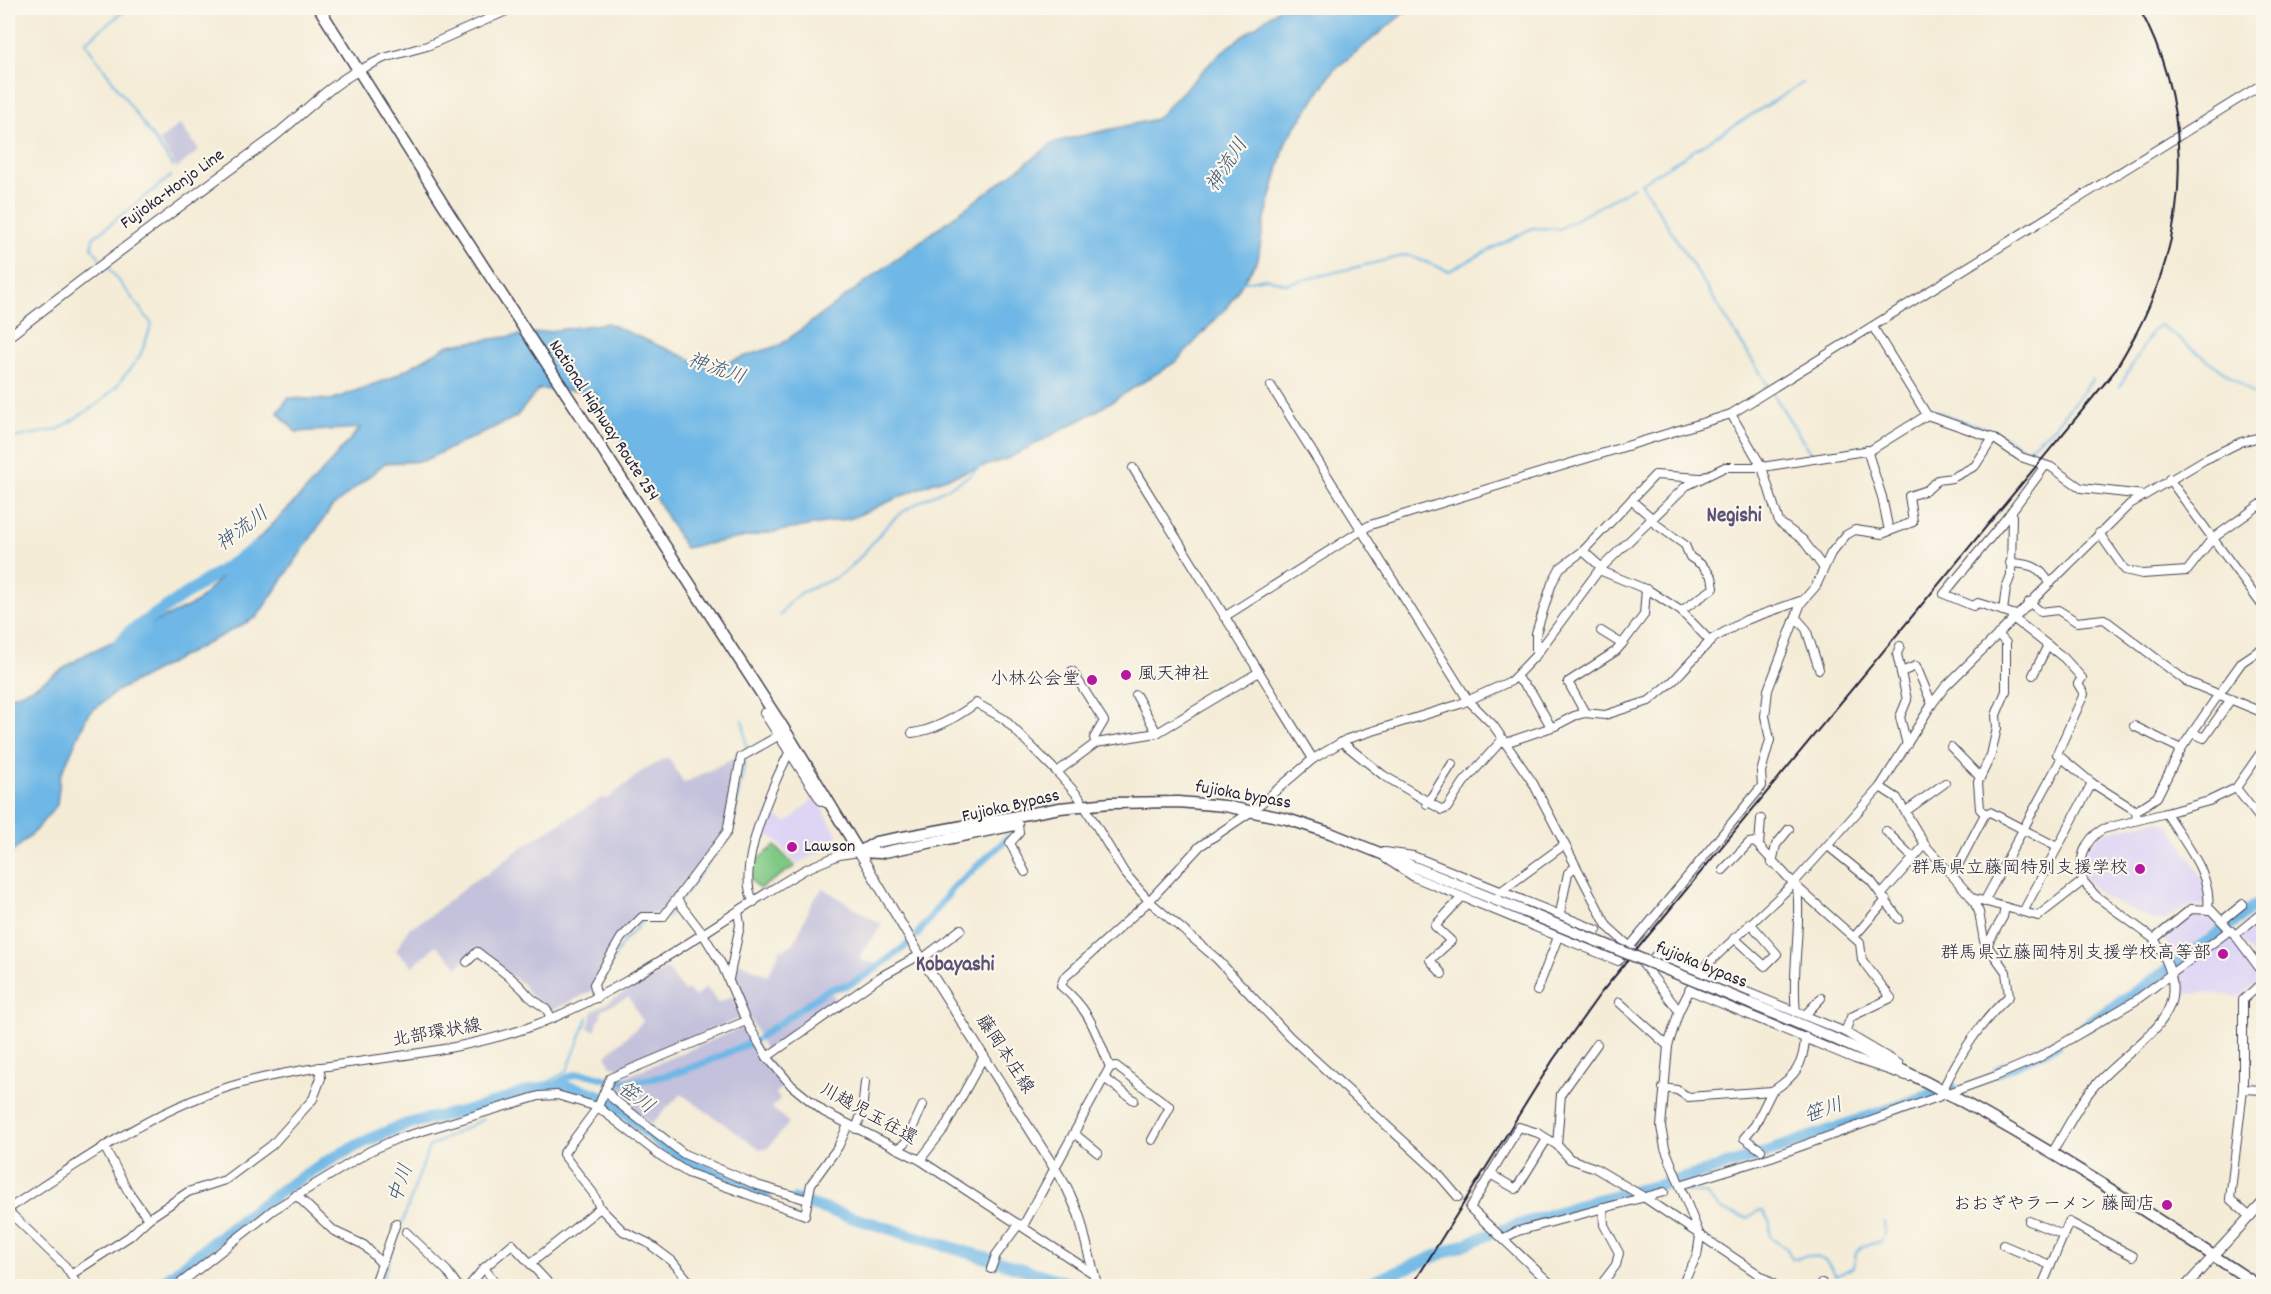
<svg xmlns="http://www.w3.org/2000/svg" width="2271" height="1294" font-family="Dekko,'Klee One',sans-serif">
<rect width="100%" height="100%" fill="#fbf7ec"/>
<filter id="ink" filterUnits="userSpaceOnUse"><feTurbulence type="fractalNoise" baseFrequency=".0167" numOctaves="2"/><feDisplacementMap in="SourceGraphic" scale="12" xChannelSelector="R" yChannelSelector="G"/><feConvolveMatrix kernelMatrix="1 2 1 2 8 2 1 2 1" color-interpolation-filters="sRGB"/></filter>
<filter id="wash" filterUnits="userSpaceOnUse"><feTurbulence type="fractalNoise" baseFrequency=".008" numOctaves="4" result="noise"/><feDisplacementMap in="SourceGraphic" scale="24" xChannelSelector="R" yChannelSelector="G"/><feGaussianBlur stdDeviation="1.35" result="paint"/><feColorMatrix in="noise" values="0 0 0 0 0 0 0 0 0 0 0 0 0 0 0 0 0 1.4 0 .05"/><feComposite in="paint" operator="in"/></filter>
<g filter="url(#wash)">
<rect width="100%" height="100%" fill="#f4ecd7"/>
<!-- built -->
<g fill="#ded5f5">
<polygon points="815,797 837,834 833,846 796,864 776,840 761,831 769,811 787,823"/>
<polygon points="2159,820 2170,826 2201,876 2207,902 2204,906 2186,907 2164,920 2156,921 2102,896 2083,876 2086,849 2102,833"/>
<polygon points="2199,911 2212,914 2220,922 2175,958 2163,937 2188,914"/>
<polygon points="2263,915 2263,969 2240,938 2241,933"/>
<polygon points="2228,935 2262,978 2240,997 2208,993 2181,994 2179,972"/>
</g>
<!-- industrial -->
<g fill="#c3c1db">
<polygon points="180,124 199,150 177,168 159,141"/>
<polygon points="668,757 684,783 736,757 739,763 727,826 662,913 638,915 626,927 595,977 592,991 551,1011 529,994 523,984 475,949 458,967 436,945 413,966 396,951 409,928 430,916 473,881 487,874 523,846 602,798 607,799 645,769"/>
<polygon points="823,888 882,925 860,955 862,961 871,962 877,966 850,982 825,990 758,1035 731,977 736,961 768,975 781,949 785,949 794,943 812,902"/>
<polygon points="667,968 684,992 688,989 695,997 706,987 718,1003 732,996 740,1018 623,1068 611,1066 606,1055 643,1022 629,997 603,1009 595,1031 588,1028 593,1011"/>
<polygon points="827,991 831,991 838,1005 771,1050 765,1049 759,1038"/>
<polygon points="741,1028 746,1029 753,1040 680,1072 627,1080 620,1079"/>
<polygon points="755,1042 787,1083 775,1093 780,1099 772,1108 789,1123 767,1149 760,1149 681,1094 651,1124 618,1100 610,1089 612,1081 646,1080 680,1074"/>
</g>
<!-- green -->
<polygon fill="#80c985" stroke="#517660" stroke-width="1.5" points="775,846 795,866 759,889 751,880 751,864"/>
<!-- water -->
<polygon fill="#6eb7e6" stroke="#486c90" stroke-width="1.5" points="1280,8 1410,8 1334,70 1286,141 1264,222 1258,259 1227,307 1177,361 1093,413 1009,458 931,483 852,518 685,548 594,392 539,389 516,417 423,461 385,463 331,508 257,617 117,691 88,714 60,777 57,805 33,833 8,856 8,697 33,688 86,654 196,603 308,488 360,428 296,432 278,413 288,398 331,400 393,377 449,345 607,323 710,368 780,345 1055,142 1156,119 1219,54"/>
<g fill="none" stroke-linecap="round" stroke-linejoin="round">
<!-- stream -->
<g stroke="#6eb7e6" stroke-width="2">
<polyline points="128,8 85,42 173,166"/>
<polyline points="1803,83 1641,183 1811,454 1859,448"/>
<polyline points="100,258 92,248 93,238 171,176"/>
<polyline points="1240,283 1265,278 1286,284 1407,255 1449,271 1532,228 1559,229 1634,187"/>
<polyline points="2119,387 2154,329 2160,325 2264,401"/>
<polyline points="8,439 59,429 99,403 115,388 140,356 152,324 108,267"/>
<polyline points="1864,448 1903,422 1930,409 2000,434 2026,450 2053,428 2093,379"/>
<path d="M780,616C800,582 821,591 847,570C870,551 883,523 909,508C933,493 959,486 981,466"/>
<polyline points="743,720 747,750"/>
<polyline points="667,918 731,832 745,761"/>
<polyline points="600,983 623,942 644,920"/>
<polyline points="547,1086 548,1082 567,1071 588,1017"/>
<polyline points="1669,1183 1679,1191"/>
<path d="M1685,1191L1706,1194L1720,1209L1747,1218L1758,1211H1763L1770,1222V1237L1787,1249L1792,1259C1798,1260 1801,1256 1806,1256C1824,1256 1829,1263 1836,1276L1854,1267L1856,1253L1862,1246L1880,1242L1885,1234L1884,1222"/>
<polyline points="380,1286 429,1147 483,1119"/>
</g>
<!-- canal -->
<g stroke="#6eb7e6" stroke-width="7">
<polyline points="917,935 953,888 1008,838"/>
<polyline points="760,1037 827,990 850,984 868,974 907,945"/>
<path d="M614,1081C664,1084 709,1061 754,1041"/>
<path d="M551,1087C574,1072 579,1070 606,1079"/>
</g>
<!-- river -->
<g stroke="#6eb7e6" stroke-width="12">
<polyline points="116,647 129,632 255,548"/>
<polyline points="2084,1027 2174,966 2264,899"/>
<polyline points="1999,1071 2056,1044"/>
<polyline points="795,1200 1078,1286"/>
<path d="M159,1286C233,1225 314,1157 405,1125C430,1117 456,1114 481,1107C522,1095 550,1076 595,1094C619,1104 640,1127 660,1143C693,1168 729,1180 767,1192"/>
<polyline points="1362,1286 1490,1234 1593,1201 1672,1182 1765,1153 1951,1088"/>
</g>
</g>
</g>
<g filter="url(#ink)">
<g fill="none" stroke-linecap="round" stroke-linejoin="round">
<defs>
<g id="minor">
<polyline points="469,8 471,12"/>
<polyline points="8,10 11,8"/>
<polyline points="359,70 384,58 427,46 513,8"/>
<polyline points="1873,327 1927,415 1993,438 2021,457 2051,467 2081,488 2144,495"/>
<polyline points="1271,386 1468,700 1493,725 1533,783 1607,926 1629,946 1679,1011"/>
<polyline points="1731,414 1762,467 1779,522 1803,540 1823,567"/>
<polyline points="1867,450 1882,497 1889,531"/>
<polyline points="1133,468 1313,759"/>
<polyline points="2169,479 2264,608"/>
<polyline points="1631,500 1652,518"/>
<polyline points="1650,520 1685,545 1690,557 1702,565 1712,577 1714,588 1681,611"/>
<polyline points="2099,533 2125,570 2142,574 2187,571 2212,539 2264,502"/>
<polyline points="1583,551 1601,567"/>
<path d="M2010,563C2028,564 2040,565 2049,583"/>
<polyline points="1599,570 1650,591 1681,611 1711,642"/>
<polyline points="2029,602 2041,612 2058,610 2077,622 2104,619 2186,681 2264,713"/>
<polyline points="2003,611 2006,588 2011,575 2012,512"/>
<polyline points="2016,615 1978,603 1973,606 1944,594 2008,516 2045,466"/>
<polyline points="1224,617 1370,525 1731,414 2264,83"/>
<polyline points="2013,618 2064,658 2082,678 2078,684 2084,694 2057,754 2092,783 2136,811 2137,820"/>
<polyline points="1794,621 1798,620 1806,629 1819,669"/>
<polyline points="1601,631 1622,644"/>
<polyline points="1900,646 1897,654 1907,700 1900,717 1907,745"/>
<polyline points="1536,655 1536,633 1552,583 1560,568 1583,551 1655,475 1700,478"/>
<polyline points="1072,671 1104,721 1094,738 1096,743"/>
<polyline points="1901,672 1916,666 1932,704"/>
<polyline points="2033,675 2048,645"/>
<polyline points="1516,677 1532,693 1551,727"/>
<polyline points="1136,695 1157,733"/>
<polyline points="764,713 821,801 831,805"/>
<polyline points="1585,713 1568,682 1616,651 1622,644 1644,615 1646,589"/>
<polyline points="2134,726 2181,749"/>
<path d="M912,733C936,730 957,717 976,703L1004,719L1057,772L1079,797L1124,872L1149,901L1217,959L1290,1037L1434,1169L1458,1197"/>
<polyline points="2193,733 2204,738 2231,699"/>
<polyline points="1342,742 1383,775 1442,810 1447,808 1464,782 1503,739"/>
<polyline points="1505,743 1555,726 1574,716 1585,713 1605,715 1649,701 1673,681 1712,639 1746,620 1803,600"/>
<polyline points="1951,747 1980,777"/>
<polyline points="1057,772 1096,743 1157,733 1259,672"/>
<path d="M1880,787L1897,798L1925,845L1972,898L1979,912L1984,941L2006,972L2009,996C1979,1024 1960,1054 1942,1091"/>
<polyline points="2236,788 2264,824"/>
<polyline points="1427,804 1452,764"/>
<polyline points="1906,811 1945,783"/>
<polyline points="2136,811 2157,797 2181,749 2219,694 2242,662 2264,647"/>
<polyline points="2166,813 2209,801 2236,788 2264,748"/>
<polyline points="1985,814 1990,812 2057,847"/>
<polyline points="1018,824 1019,833 1010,843 1025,872"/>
<polyline points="1886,831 1913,858"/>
<polyline points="1759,845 1761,819"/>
<polyline points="1828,846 1871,881 1899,919"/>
<polyline points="1385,852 1413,856 1597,930"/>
<polyline points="1386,859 1414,877 1618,961 1762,786 1761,772 1770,740 1765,716 1768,690 1801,603 1816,586 1831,553 1846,535 1855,530 1882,534 1913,522 1909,496 1927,490 1938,480 1952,478 1975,466 1993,438"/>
<polyline points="1772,863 1776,845 1789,829"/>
<polyline points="1723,870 1749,843 1755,842 1797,887 1860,943 1862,960 1891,998 1851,1017 1845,1032"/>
<polyline points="1953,875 1985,814 1980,809 1978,782 1991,755 1997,728 1996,715 2006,691 2006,643 1998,634"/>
<path d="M2083,881C2078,860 2084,840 2103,829L2166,813C2184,842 2213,875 2208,910"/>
<polyline points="1500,892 1564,845"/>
<polyline points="1882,894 1925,845"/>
<polyline points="1972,898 2038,916 2083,881 2096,896 2154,939 2191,909 2211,910 2235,935 2264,974"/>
<polyline points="677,900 703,934 722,965 746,1021 767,1057 792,1086 824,1112 920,1160 1094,1274"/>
<path d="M754,902C734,871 773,784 789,753"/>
<polyline points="1984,902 2061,759"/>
<polyline points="2023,912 2092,783"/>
<polyline points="1559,918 1568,873 1575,867"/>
<polyline points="2222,921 2243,904"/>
<polyline points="2235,935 2264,911"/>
<polyline points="1854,937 1886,900"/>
<polyline points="1734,938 1765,966 1777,954 1750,923"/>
<polyline points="1987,945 2003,917 2005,907"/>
<polyline points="922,959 961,929"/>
<path d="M467,962L477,952C495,966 514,978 528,995C536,1004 547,1005 551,1018"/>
<polyline points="1647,964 1656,955 1845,1032 1899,1064"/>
<polyline points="1442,974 1430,960 1451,941 1435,926 1462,897"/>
<polyline points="729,979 740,925 738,911"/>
<polyline points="1689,990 1855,1059 1909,1077"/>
<polyline points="1537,991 1558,937"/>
<polyline points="597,998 594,984 621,938 642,917 663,917 727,832 741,757 778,736"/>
<polyline points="1619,1002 1668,1046"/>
<path d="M1796,1012C1791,970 1802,929 1797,887"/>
<polyline points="1805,1015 1821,998"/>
<polyline points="1597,1044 1561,1094 1557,1145 1570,1159 1595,1168 1642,1196 1776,1286"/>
<polyline points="767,1057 880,977 920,955"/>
<path d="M1110,1067C1095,1031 1091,1011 1061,986L1064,978L1149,901L1200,846L1252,811L1313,759L1347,739L1460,704L1511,681L1536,655L1599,570L1686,486L1725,467H1762L1871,450L1927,415"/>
<polyline points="1110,1067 1116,1066 1170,1107 1152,1140"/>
<polyline points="1104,1078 1134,1100"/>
<polyline points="1663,1088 1677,1090 1688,1097 1772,1091 1755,1125 1744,1138 1761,1150"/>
<polyline points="2243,1089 2264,1090"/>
<polyline points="606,1090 612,1098 684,1154 757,1185 808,1200"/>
<path d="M1772,1091C1795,1077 1804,1065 1805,1037"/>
<polyline points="856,1129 862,1112 865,1082"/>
<polyline points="1075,1134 1098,1153"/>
<polyline points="104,1146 128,1191 148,1219"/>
<polyline points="898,1149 906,1142 923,1105"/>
<path d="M2052,1153C2067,1129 2080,1100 2100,1080C2146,1033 2203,1012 2154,939"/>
<polyline points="920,1160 944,1129 984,1056"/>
<polyline points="1490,1174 1516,1189 1547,1139"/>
<polyline points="1680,1185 1771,1157 1996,1076 2038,1058 2135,1001 2230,930"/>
<polyline points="296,1195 334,1231 364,1245 382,1264 374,1286"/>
<path d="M8,1209C82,1161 155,1107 242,1083C336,1058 434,1060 527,1028C628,992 714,922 806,869L839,855L859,852"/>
<polyline points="8,1211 65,1266 78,1286"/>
<polyline points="2249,1216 2230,1199 2243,1089 2243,1000 2264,981"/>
<polyline points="2029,1221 2063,1235"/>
<polyline points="1023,1226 1110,1067"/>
<polyline points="406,1232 447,1271 458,1286"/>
<polyline points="1504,1238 1518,1231 1664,1192"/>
<polyline points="2003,1245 2050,1265"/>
<polyline points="531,1263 600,1208"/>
<polyline points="382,1264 396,1223"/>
<polyline points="484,1268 498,1286"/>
<polyline points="991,1269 996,1255 1019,1224"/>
<polyline points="72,1274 130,1236 148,1219 188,1192 225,1180 272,1145 313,1099 321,1078 319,1067"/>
<polyline points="688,1280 672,1261 648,1243 623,1231 600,1208 593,1193 563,1154 598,1107 610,1078 746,1021"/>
<polyline points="177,1286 273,1210 370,1151 396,1139 539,1096 557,1095 598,1107 661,1156 688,1173 805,1215 811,1184 838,1147 848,1125"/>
<polyline points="469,1286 484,1268 512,1244 551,1286"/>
<polyline points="1553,1286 1470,1208 1519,1127 1538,1133 1557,1145"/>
<polyline points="1600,1286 1616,1265 1619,1253 1604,1225 1603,1207"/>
<polyline points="1681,1286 1697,1256 1700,1236 1665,1148 1661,1127 1668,1046 1679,1011 1699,972 1791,886 1880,787 1932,704 1945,687 2130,504 2204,460 2241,442 2264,436"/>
<polyline points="1820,1286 1822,1283"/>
<polyline points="2042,1286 2069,1222 2133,1256"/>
<polyline points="2085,1286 2088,1286"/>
</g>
<g id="major">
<path d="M8,337C93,271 179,206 266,143C297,120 324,89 359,70"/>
<polyline points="859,852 922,959 1067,1188 1079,1215 1097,1286"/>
<polyline points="2186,1286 2264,1201"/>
</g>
<g id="highway">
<polyline points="319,8 443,204 792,741 859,852"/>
<polyline points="859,852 876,842 1060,808 1110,803 1178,802 1225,806 1287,819 1330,833 1523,911"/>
<polyline points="859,852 880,853 1015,825"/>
<path d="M1749,1003C1810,1028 1870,1053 1928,1083C2043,1144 2151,1214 2259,1286"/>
</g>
</defs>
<!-- minor casing -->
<use href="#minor" stroke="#424052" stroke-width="10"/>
<!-- major casing -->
<use href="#major" stroke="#424052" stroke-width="11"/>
<!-- highway casing -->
<use href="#highway" stroke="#424052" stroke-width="13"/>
<!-- minor -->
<use href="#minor" stroke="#fff" stroke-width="8"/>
<!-- major -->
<use href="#major" stroke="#fff" stroke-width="9"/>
<!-- highway -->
<use href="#highway" stroke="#fff" stroke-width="10"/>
<!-- rail -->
<path stroke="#22223b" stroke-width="2" d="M1412,1286L1553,1060L1600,994L2114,372C2128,348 2142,325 2152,299C2191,206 2188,97 2139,8"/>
<defs>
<polyline id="highway-bridge" points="1523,911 1749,1003"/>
</defs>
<!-- highway-bridge casing -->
<use href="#highway-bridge" stroke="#424052" stroke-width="13" stroke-linecap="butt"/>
<!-- highway-bridge -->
<use href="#highway-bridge" stroke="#fff" stroke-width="10"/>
</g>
</g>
<!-- markers -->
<g fill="#b5179e" stroke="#fbf7ec" stroke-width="2">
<circle cx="1126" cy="675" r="6"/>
<circle cx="1092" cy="680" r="6"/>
<circle cx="792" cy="847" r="6"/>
<circle cx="2140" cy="869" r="6"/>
<circle cx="2223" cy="954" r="6"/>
<circle cx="2167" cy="1205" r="6"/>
</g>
<g text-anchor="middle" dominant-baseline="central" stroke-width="4.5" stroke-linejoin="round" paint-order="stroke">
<!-- street labels -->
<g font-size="18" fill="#22223b" stroke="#fbf7ec">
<text transform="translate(173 190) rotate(-36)">Fujioka-Honjo Line</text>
<text transform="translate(603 421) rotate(57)">National Highway Route 254</text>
<text transform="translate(1243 796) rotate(10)">fujioka bypass</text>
<text transform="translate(1011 807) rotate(-13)">Fujioka Bypass</text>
<text transform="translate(1701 966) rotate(22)">fujioka bypass</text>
<text transform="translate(437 1034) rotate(-10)">北部環状線</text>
<text transform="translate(1004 1055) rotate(57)">藤岡本庄線</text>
<text transform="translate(868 1115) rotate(29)">川越児玉往還</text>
</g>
<!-- poi labels -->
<g font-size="18" fill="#22223b" stroke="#fbf7ec" text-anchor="end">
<text x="1138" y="675" text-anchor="start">風天神社</text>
<text x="1080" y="680">小林公会堂</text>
<text x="804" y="847" text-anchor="start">Lawson</text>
<text x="2128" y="869">群馬県立藤岡特別支援学校</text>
<text x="2211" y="954">群馬県立藤岡特別支援学校高等部</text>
<text x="2155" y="1205">おおぎやラーメン 藤岡店</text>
</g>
<!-- water labels -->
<g font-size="20" font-style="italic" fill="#3d5677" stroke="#fbf7ec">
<text transform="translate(1228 166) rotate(-57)">神流川</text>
<text transform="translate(716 370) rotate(19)">神流川</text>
<text transform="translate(243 530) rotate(-37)">神流川</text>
<text transform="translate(635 1099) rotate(36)">笹川</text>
<text transform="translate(1824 1112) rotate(-19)">笹川</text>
<text transform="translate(402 1184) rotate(-71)">中川</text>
</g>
<!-- quarter labels -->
<g font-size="21" font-weight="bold" fill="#5c5176" stroke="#fbf7ec">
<text x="1734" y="517">Negishi</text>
<text x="955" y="966">Kobayashi</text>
</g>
</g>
<!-- margin -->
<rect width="2271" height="1294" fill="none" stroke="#fbf7ec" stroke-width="30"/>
</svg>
